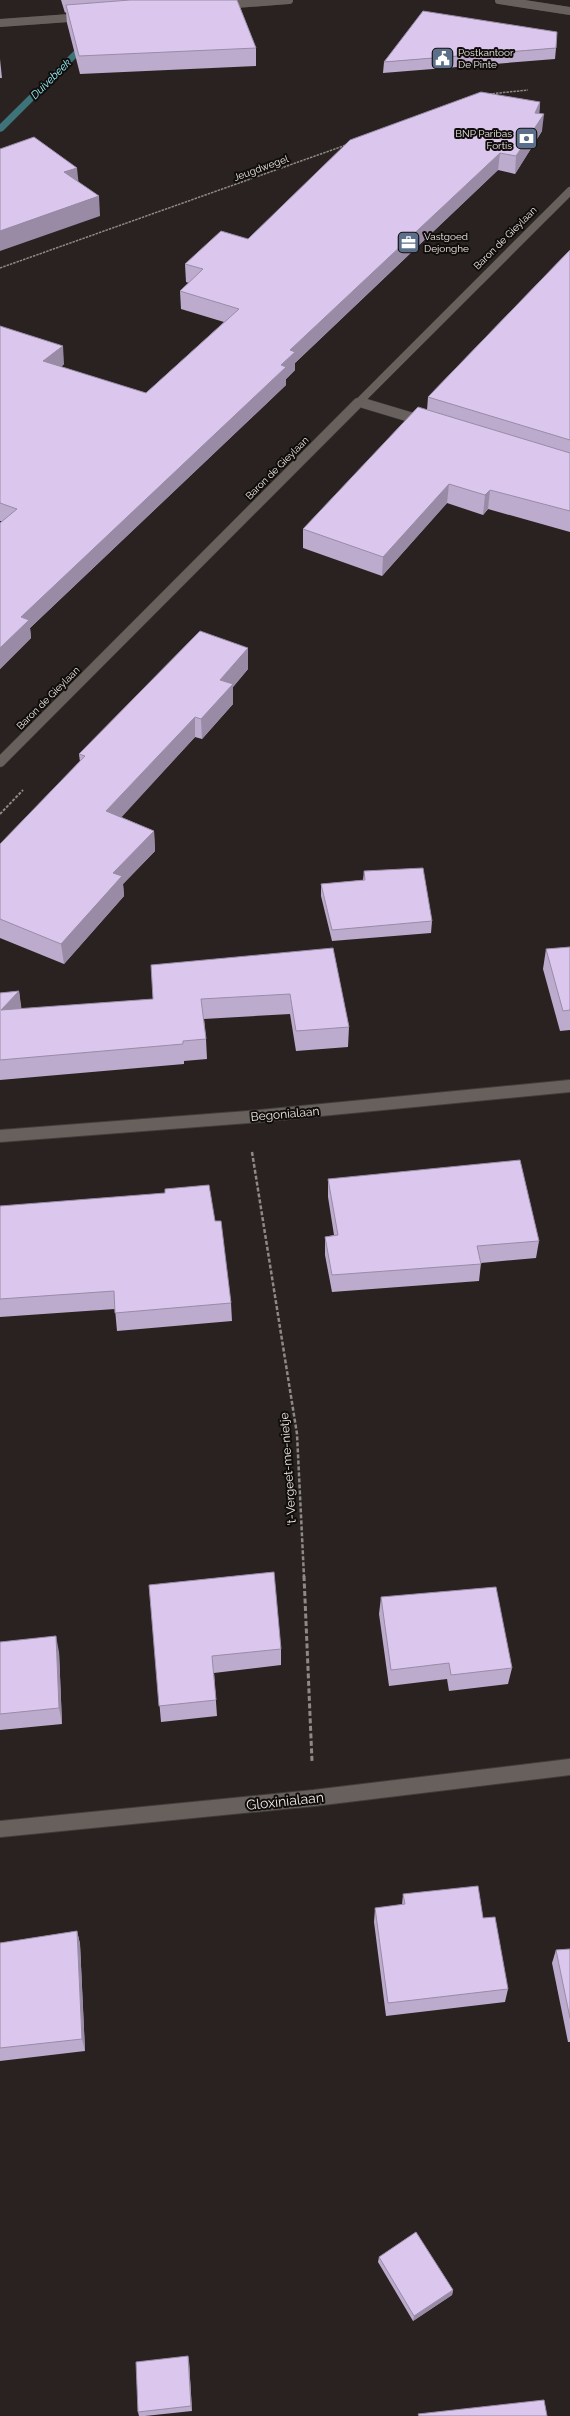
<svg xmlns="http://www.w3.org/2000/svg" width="570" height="2416" font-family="Raleway,sans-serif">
<rect width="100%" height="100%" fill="#292220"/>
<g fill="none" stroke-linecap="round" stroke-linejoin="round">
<!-- stream -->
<polygon fill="#3e7379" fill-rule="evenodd" points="87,38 94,40 3,131 0,132 0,124"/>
<defs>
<g id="street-far3">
<polyline points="499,0 570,11"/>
<polyline points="223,5 289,0"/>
<polyline points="0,23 83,17"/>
<polyline points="359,402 366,404"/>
<polyline points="357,404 570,191"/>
</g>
<g id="street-far2">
<polyline points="363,403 423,421"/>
<polyline points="0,762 358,403"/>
</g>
<polyline id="street-far1" points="0,1136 248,1117 570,1086"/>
<polyline id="street" points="0,1829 314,1798 570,1767"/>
</defs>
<!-- street-far3 casing -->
<use href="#street-far3" stroke="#423d3a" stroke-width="8"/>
<!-- street-far2 casing -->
<use href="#street-far2" stroke="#423d3a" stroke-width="11"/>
<!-- street-far1 casing -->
<use href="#street-far1" stroke="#423d3a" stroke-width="14"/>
<!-- street casing -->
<use href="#street" stroke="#423d3a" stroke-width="18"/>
<!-- path-far3 -->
<g stroke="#8e8987" stroke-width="1.5" stroke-dasharray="2.5 1" stroke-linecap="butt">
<polyline points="489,94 528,90"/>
<polyline points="0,268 346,145"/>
</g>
<!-- path-far2 -->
<polyline stroke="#8e8987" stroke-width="2" stroke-dasharray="3 1.5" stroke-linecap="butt" points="0,814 23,790"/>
<!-- path-far1 -->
<polyline stroke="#8e8987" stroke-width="2.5" stroke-dasharray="4 2" stroke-linecap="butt" points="252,1152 297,1434 304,1577"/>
<!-- path -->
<polyline stroke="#8e8987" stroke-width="3" stroke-dasharray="5 2.5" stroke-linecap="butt" points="304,1576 312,1761"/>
<!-- street-far3 -->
<use href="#street-far3" stroke="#68605d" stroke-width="8"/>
<!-- street-far2 -->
<use href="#street-far2" stroke="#68605d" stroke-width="10"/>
<!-- street-far1 -->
<use href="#street-far1" stroke="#68605d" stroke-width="12"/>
<!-- street -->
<use href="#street" stroke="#68605d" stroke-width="16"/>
</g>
<!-- wall -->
<g fill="#bcabcc">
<polygon points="61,0 237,0 256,48 256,66 80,74 67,23 66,12 65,13"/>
<polygon points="556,48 555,59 383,73 384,62"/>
<polygon points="0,59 2,78 0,78"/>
<polygon points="540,102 539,113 542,131 515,174 498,170 295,363 295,370 286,379 286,385 30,628 31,638 0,669 0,523 2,521 0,521 0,326 64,364 61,367 146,393 224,322 181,309 180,291 189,283 186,282 185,264 248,239"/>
<polygon points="570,250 570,532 488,509 483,515 447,503 382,576 303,548 303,529 427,410 428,397"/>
<polygon points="248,648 248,669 233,687 233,704 202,739 195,737 121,817 154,831 155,851 123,884 124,896 64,964 0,938 0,844 80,762 79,754"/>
<polygon points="364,871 432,921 431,933 332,941 321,896 321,884 363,880"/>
<polygon points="570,947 570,1030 560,1031 543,969 546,949"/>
<polygon points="333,948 349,1027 348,1047 296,1051 290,1014 204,1019 206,1039 207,1059 184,1061 184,1064 0,1080 0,993 19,991 21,1009 153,999"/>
<polygon points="328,1179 539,1241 536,1258 481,1263 479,1281 332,1292 325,1255 325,1237 334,1235 328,1197"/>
<polygon points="0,1206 215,1221 231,1303 232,1321 117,1331 115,1309 0,1317"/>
<polygon points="149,1585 281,1649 281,1665 214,1673 217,1716 161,1722"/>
<polygon points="381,1597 512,1668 508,1684 449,1691 447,1679 389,1686 379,1614"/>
<polygon points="0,1642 59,1652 62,1724 0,1730"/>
<polygon points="403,1894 483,1918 508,1989 505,2002 386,2016 374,1922 375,1908 402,1905"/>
<polygon points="77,1931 80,1944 85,2051 0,2061 0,1943"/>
<polygon points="570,1949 570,2042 568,2042 552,1963 556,1950"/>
<polygon points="379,2257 453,2290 452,2295 413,2321 378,2262"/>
<polygon points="188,2356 189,2361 192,2411 145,2416 139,2416 138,2412"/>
</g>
<!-- shaded-wall -->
<g fill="#998ba6">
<polygon points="540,102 539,120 544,114 542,131 515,174 516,156 535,113"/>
<polygon points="500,153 498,170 295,363 295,370 286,379 286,385 30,628 31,638 0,669 0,648 21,617 281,365 290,350"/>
<polygon points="77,168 79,187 64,172"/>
<polygon points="99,196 100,216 0,251 0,231"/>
<polygon points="63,346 64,364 45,379 43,361"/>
<polygon points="449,484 447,503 382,576 383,557"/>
<polygon points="490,490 488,509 483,515 485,495"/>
<polygon points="248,648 248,669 233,687 233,704 202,739 201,719 220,680"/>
<polygon points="195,717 195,737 108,832 106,811"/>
<polygon points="154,831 155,851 123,884 124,896 64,964 61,944 113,873"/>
<polygon points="19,991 22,1012 1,1010"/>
<polygon points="56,1636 59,1652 62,1724 59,1708"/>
<polygon points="77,1931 80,1944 85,2051 82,2039"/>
<polygon points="453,2290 452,2295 413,2321 414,2316"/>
<polygon points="188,2356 189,2361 192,2411 191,2406"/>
</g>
<!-- building -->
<g fill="#dbc7ed" stroke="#998ba6">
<polygon points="130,0 237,0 256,48 79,56 66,5"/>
<polygon points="423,11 557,32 556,48 384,62"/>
<polygon points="481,92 540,102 535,113 544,114 516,156 500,153 290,350 295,352 281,365 286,367 21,617 29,620 0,648 0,523 17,509 0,503 0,326 63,346 43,361 146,393 239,309 180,291 203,269 185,264 221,231 248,239 350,140"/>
<polygon points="34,137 77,168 64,172 99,196 0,231 0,149"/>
<polygon points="570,250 570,440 428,397"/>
<polygon points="418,407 570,453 570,511 490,490 485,495 449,484 383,557 303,529"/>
<polygon points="200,631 248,648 220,680 233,684 201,719 195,717 106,811 154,831 113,873 122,876 61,944 0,919 0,844 85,756 79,754"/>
<polygon points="423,868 432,921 332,930 321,884 365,880 364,871"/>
<polygon points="570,947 570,1010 563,1011 546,949"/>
<polygon points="333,948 349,1027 296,1031 290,994 201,999 206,1039 183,1041 183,1044 0,1060 0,993 19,991 1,1010 153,999 151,965"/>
<polygon points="520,1160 539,1241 477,1246 481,1264 332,1275 325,1237 338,1235 328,1179"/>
<polygon points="209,1185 215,1221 221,1221 231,1303 115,1313 114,1291 0,1299 0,1206 165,1193 165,1189"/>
<polygon points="274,1572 281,1649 212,1656 216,1700 159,1706 149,1585"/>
<polygon points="496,1587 512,1668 451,1675 449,1663 391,1670 381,1597"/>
<polygon points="56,1636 59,1708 0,1714 0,1642"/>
<polygon points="478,1886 483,1918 495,1917 508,1989 388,2003 375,1908 405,1904 403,1894"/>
<polygon points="77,1931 82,2039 0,2048 0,1943"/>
<polygon points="570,1949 570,2018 556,1950"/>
<polygon points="416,2232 453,2290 414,2316 379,2257"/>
<polygon points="188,2356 191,2406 138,2412 136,2362"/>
<polygon points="544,2400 547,2416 419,2416 418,2414"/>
</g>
<!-- icons -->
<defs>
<symbol id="civic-square" viewBox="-11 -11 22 22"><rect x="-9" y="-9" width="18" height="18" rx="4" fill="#5c6f8a" stroke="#100d0b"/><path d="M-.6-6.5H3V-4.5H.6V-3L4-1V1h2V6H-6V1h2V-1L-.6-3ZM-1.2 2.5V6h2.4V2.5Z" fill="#fff"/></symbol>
<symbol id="bank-square" viewBox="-11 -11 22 22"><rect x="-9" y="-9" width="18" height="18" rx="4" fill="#5c6f8a" stroke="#100d0b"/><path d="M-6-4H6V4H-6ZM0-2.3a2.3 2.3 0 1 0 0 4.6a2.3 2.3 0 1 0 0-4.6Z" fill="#fff"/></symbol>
<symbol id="office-square" viewBox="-11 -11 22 22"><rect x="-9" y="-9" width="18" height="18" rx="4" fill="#5c6f8a" stroke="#100d0b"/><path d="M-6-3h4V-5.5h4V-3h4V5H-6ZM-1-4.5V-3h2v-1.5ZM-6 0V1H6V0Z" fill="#fff"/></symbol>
</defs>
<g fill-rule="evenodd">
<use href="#civic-square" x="430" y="46" width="25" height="25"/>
<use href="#bank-square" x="514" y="126" width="25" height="25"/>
<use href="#office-square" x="396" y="230" width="25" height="25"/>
</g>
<g text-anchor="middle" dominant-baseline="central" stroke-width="4" stroke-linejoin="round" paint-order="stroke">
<!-- far-poi labels -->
<g font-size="10" fill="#ede9e7" stroke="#100d0b" text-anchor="start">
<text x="458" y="52">Postkantoor<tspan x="458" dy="12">De Pinte</tspan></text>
<text x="512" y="133" text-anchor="end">BNP Paribas<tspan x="512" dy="12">Fortis</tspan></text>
<text x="424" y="236">Vastgoed<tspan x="424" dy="12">Dejonghe</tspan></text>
</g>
<!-- far-street labels -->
<g font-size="10" fill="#ede9e7" stroke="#100d0b">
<text transform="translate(261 168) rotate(-20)">Jeugdwegel</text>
<text transform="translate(505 238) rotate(-45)">Baron de Gieylaan</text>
<text transform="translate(277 468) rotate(-45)">Baron de Gieylaan</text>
<text transform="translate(48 698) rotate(-45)">Baron de Gieylaan</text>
</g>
<!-- far-water labels -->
<g font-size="11" font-style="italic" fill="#99f3fe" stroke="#100d0b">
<text transform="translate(51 79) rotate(-45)">Duivebeek</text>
</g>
<!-- street labels -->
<g font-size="12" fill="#ede9e7" stroke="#100d0b">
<text transform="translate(285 1114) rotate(-5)">Begonialaan</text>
<text transform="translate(288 1469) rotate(-94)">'t-Vergeet-me-nietje</text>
</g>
<!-- near-street labels -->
<g font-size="14" fill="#ede9e7" stroke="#100d0b">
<text transform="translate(285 1801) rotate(-6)">Gloxinialaan</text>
</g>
</g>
</svg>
